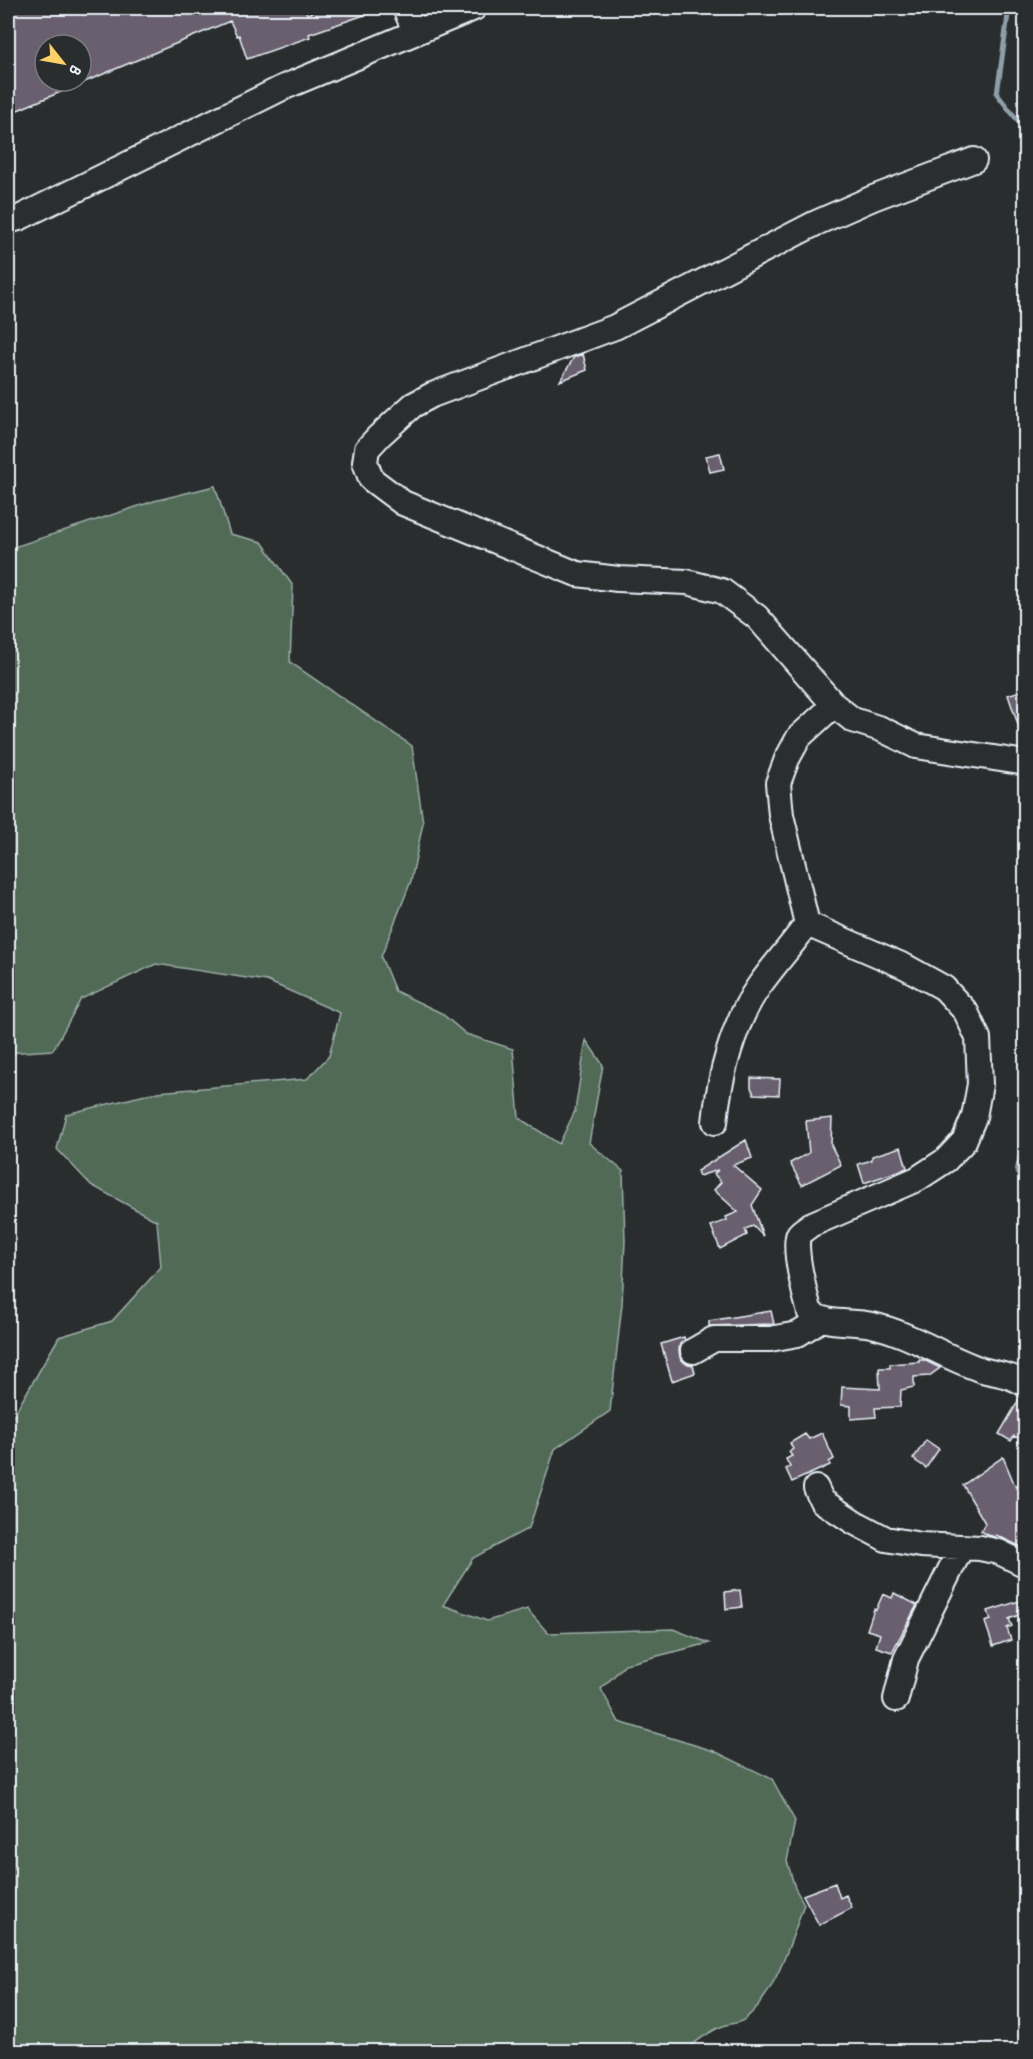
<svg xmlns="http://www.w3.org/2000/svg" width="1033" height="2059" font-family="'Patrick Hand',sans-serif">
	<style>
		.green { fill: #516a57; stroke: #9caea8; stroke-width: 1.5 }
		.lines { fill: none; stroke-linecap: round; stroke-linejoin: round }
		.stream { stroke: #8da0a9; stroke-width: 5 }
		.building { fill: #6b5f6e; stroke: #e8f1f8; stroke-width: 1.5; fill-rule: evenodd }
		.minor-casing { stroke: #e8f1f8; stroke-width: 28 }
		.minor { stroke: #2a2d2e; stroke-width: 24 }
	</style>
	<rect width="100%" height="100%" fill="#2a2d2e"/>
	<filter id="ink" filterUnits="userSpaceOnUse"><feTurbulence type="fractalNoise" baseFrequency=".0167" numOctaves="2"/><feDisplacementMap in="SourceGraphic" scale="12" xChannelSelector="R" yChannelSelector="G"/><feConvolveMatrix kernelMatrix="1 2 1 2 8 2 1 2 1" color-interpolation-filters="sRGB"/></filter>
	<g filter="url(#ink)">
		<path class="green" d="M215,486L230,534L262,542L293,586L290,662L412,746L423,823L411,881L381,957L395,991L441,1013L466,1034L513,1049L519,1118L559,1144L575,1111L586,1040L603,1065L589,1143L623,1171L625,1241L622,1304L610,1411L555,1449L529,1528L473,1558L443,1605L487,1621L527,1609L548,1633L673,1629L709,1643L626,1664L601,1689L619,1722L714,1751L772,1779L795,1821L787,1861L795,1888L804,1904C791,1941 776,1994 745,2019C739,2024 730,2023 723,2026C712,2030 701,2038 692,2045L691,2051H8V1425L59,1337L112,1321L161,1267L157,1221L91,1185L57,1149L66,1114L158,1092L307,1079L329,1056L340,1013L267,981L156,964L81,999L53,1050L8,1053V549L154,501Z"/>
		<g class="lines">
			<path class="stream" d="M1011,8L1008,15L997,94L1026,131
				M1026,1127L1017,1172L1026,1187"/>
		</g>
		<path class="building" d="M8,8H305L307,14L325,8H378L379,10L309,34L310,37L247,59L239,35L237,36L230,21L8,114ZM45,45H81V81H45Z
			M583,354L587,370L560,381L574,357Z
			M720,453L724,469L710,472L706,456Z
			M1026,689V738L1023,739L1008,695Z
			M751,1078L780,1079L779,1095L754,1094L751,1087Z
			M832,1118L831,1145L841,1165L802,1185L790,1163L809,1153L806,1121Z
			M746,1140L752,1158L733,1165L762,1190L752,1205L763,1236L753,1226L745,1229L747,1235L720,1249L711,1226L727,1220L726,1217L738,1212L714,1190L721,1182L714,1174L718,1170L699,1176L697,1171Z
			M901,1147L907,1168L864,1183L858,1164L872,1160V1156Z
			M771,1311L774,1324L709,1326V1321Z
			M684,1337L685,1340L680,1344L679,1350L680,1358L685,1363L693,1365L695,1373L672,1381L661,1344Z
			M919,1360H924L940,1368L929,1376L914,1377V1387L901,1390L900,1407L875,1408L876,1417L851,1419V1406L841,1405L842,1387L880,1389L879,1368H890V1364L919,1362Z
			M1020,1398L1026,1399V1442L1014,1436L1011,1441L999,1434Z
			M822,1433L834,1459L829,1462L830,1465L792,1482L786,1469L790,1467L786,1459L792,1456L789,1452L793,1449L790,1443L805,1434L809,1439Z
			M926,1440L939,1449L926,1468L913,1459Z
			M1003,1457L1016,1488L1026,1474V1549L996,1535L995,1537L988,1535L981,1531L985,1523L963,1485Z
			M740,1590L742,1607L726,1609L725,1592Z
			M894,1593L917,1605L892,1652L876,1647L880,1634L867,1630L874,1609L876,1610L883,1594L892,1598Z
			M1026,1599V1612L1009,1619L1012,1626L1007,1628L1011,1640L993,1646L985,1622L991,1620L988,1611Z
			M835,1883L840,1898L846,1895L852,1908L819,1925L803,1895Z"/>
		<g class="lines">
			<defs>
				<path id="minor" d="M405,8L415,31
					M974,160L873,198L816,223L615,327L432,395L413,405L379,436L367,449L365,462L371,479L403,503L577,574L618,579L687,582L722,591L757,617L834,705L853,720L881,729L916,746L1026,763
					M8,221L19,218L282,88L474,8
					M807,924L906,967L944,988L966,1012L978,1038L980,1084L974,1117L964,1141L946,1160L917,1179L810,1225C807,1228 801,1231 799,1234C792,1246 806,1299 810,1313C829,1326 850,1320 872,1325C909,1333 946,1358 982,1370C997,1374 1013,1375 1026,1385
					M715,1122C719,1078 733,1023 759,986C774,965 792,945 807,924L781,815L778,783L787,759L799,737L834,705
					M693,1351L714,1339H770L798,1334L820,1320
					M816,1488L822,1501L854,1522L886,1539L921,1545L980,1548L999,1552L1026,1565
					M896,1699L906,1659L961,1548"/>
			</defs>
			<use href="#minor" class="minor-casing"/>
			<use href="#minor" class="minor"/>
		</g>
	</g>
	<rect width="1033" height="2059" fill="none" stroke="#2a2d2e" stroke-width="30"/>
	<rect x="15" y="15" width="1003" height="2029" fill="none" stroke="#e8f1f8" stroke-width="2" filter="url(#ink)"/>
	<g transform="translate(63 63) rotate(121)"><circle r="28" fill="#2a2d2e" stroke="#767b7f" stroke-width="1.5"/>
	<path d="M0-4.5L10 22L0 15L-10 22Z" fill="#ffd166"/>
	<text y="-9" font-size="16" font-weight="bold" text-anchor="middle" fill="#e8f1f8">B</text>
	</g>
</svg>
